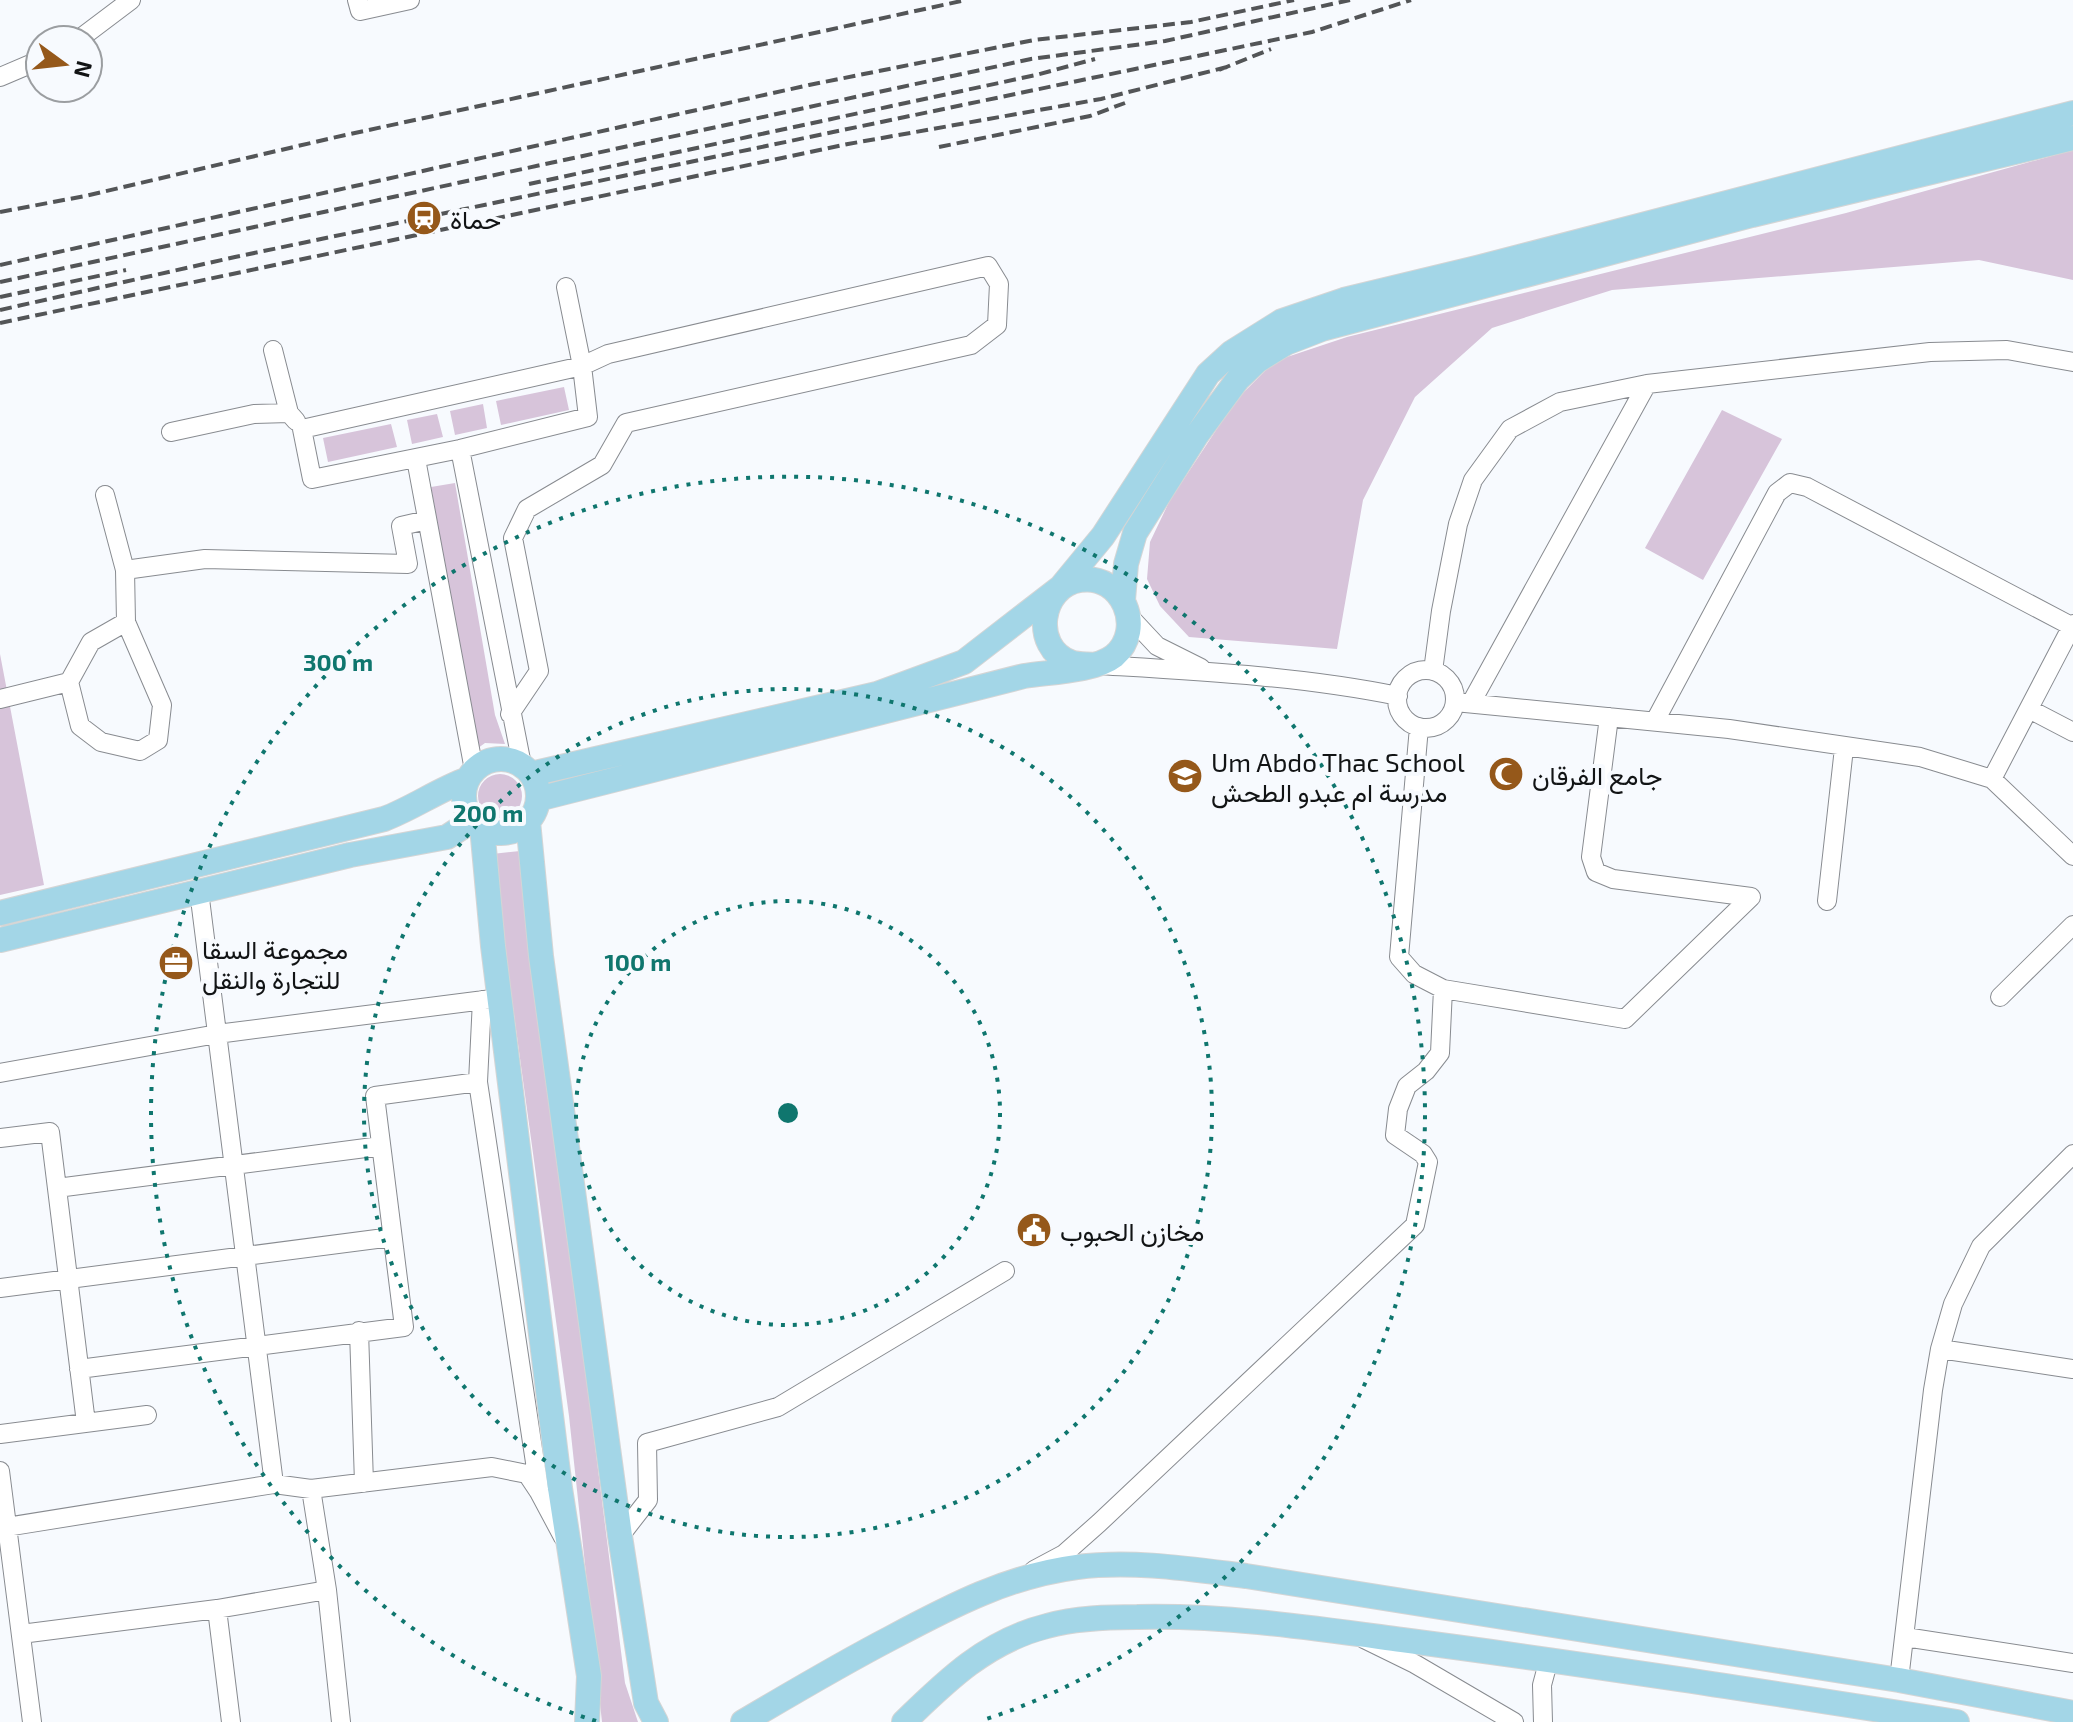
<svg xmlns="http://www.w3.org/2000/svg" width="2073" height="1722" font-family="'Exo 2',Vazirmatn,sans-serif">
	<style>
		.green { fill: #d7c4da }
		.lines { fill: none; stroke-linecap: round; stroke-linejoin: round }
		.minor-casing { stroke: #888b90; stroke-width: 20 }
		.major-casing { stroke: #d4d5d5; stroke-width: 26 }
		.minor { stroke: #fff; stroke-width: 18 }
		.major { stroke: #a3d6e7; stroke-width: 24 }
		.rail { stroke: #535557; stroke-width: 4; stroke-dasharray: 12 6; stroke-linecap: butt }
		.ring { fill: none; stroke: #0f766e; stroke-width: 4; stroke-dasharray: 4 8 }
		.labels { text-anchor: middle; dominant-baseline: central; stroke-width: 8; stroke-linejoin: round; paint-order: stroke }
		.poi-label { font-size: 26px; fill: #121415; stroke: #f7fafe; text-anchor: start }
		.centre { fill: #0f766e; stroke: #f7fafe; stroke-width: 4 }
		.ring-label { font-size: 24px; text-anchor: middle; font-weight: bold; fill: #0f766e; stroke: #f7fafe; stroke-width: 8; stroke-linejoin: round; paint-order: stroke }
	</style>
	<rect width="100%" height="100%" fill="#f7fafe"/>
	<path class="green" d="M2073,150V280L1979,260L1612,290L1492,328L1415,397L1363,500L1337,649L1189,637L1160,606L1147,579L1150,542L1170,500L1236,400L1275,361L1347,337L1846,213Z
		M564,387L569,410L501,425L496,401Z
		M483,404L487,428L455,435L450,411Z
		M1722,410L1782,439L1703,580L1645,548Z
		M437,414L443,437L412,444L407,420Z
		M391,424L397,447L328,462L323,438Z
		M455,483L495,715L505,744L485,743L474,751L473,720L431,487Z
		M0,654L44,885L0,895Z
		M478 796a22 22 0 1 1 44 0a22 22 0 1 1-44 0Z
		M520,851L625,1683L638,1722H602L569,1416L492,854Z"/>
	<g class="lines">
		<defs>
			<path id="minor" d="M357,0L360,11L410,0
				M78,40L131,0
				M0,77L40,60
				M273,350L289,413L296,421
				M582,366L588,417L460,449L312,479L302,429Z
				M171,432L254,414L289,413
				M460,449L522,765
				M416,459L474,770
				M125,570L205,559L408,564L401,526L427,520
				M1129,616L1157,646L1201,668
				M1098,665C1197,671 1300,676 1398,696
				M1397 699a29 29 0 1 1 58 0a29 29 0 1 1-58 0Z
				M1433,671L1441,611L1458,524L1473,480L1510,429L1560,402L1647,384L1930,352L2007,350L2073,362
				M69,682L91,642L126,622
				M0,699L69,682L80,726L101,742L140,751L158,740L162,705L126,622L125,570L105,495
				M1455,702L1729,729L1920,757L1992,779L2073,856
				M1471,703L1647,384
				M2029,709L2073,732
				M510,714L539,671L513,538L527,509L602,465L626,423L971,345L997,325L999,284L988,266L608,354L582,366L566,287
				M1609,717L1591,857L1596,872L1613,879L1751,897
				M1655,721L1777,493L1790,483L1807,487L2073,627
				M1419,727L1399,957L1414,974L1443,989L1625,1019L1751,897
				M1992,779L2073,624
				M199,891L274,1484
				M1827,901L1844,748
				M2000,997L2073,925
				M482,1000L478,1082L539,1489
				M0,1073L217,1034L500,998
				M0,1138L50,1132L86,1423
				M57,1188L381,1146
				M0,1288L392,1237
				M359,1331L364,1483
				M1940,1349L2073,1369
				M79,1369L404,1327L375,1096L478,1082
				M0,1434L147,1415
				M0,1471L32,1722
				M311,1489L327,1590L341,1722
				M0,1528L274,1484L311,1489L492,1467L527,1474L539,1492L563,1537
				M620,1536L648,1500L647,1443L778,1407L1005,1271
				M1034,1570L1064,1554L1099,1523L1415,1225L1428,1162L1423,1154L1395,1135L1398,1109L1407,1086L1426,1071L1440,1053L1443,989
				M217,1609L231,1722
				M21,1634L217,1609L327,1590
				M1905,1637L2073,1663
				M1364,1639L1415,1664L1514,1722
				M1899,1680L1933,1390L1940,1349L1953,1304L1981,1246L2073,1154
				M1543,1722L1542,1685L1549,1659"/>
			<path id="major" d="M1123,600L1126,564L1135,533L1196,436L1238,379L1257,361L1286,343L1322,329L1752,215L2073,138
				M464 796a37 37 0 1 1 74 0a37 37 0 1 1-74 0Z
				M531,774L877,694L964,662L1061,587L1103,536L1208,374L1231,353L1282,321L1344,300L1477,268L2073,113
				M538,799L1024,676C1048,672 1095,671 1114,656C1146,629 1122,573 1080,580C1040,586 1031,647 1070,662C1077,665 1087,664 1095,665
				M528,821L541,956L620,1536L646,1703L656,1722
				M482,827L493,946L560,1488L589,1676L587,1722
				M0,913L384,819C413,808 438,790 468,779
				M0,940L350,855L447,837L473,820
				M743,1722C792,1693 841,1664 891,1638C951,1606 1008,1576 1077,1567C1133,1560 1190,1569 1246,1576L1899,1680L2073,1713
				M904,1722C947,1680 987,1641 1047,1626C1076,1618 1107,1617 1137,1617C1227,1615 1313,1628 1402,1640C1587,1664 1772,1693 1957,1722"/>
		</defs>
		<use href="#minor" class="minor-casing"/>
		<use href="#major" class="major-casing"/>
		<use href="#minor" class="minor"/>
		<use href="#major" class="major"/>
		<path class="rail" d="M1219,70L1271,49
			M939,147L1090,116L1125,103
			M529,184L1036,75L1095,59
			M0,212L85,196L332,138L966,0
			M0,265L809,85L1034,40L1191,22L1294,0
			M0,282L1031,59L1165,41L1350,0
			M0,297L126,270
			M0,310L235,257L1312,32L1411,0
			M0,323L848,144L1101,99L1227,67"/>
	</g>
	<g class="ring">
		<circle cx="788" cy="1113" r="212"/>
		<circle cx="788" cy="1113" r="424"/>
		<path d="M596 1721A637 637 0 1 1 980 1721"/>
	</g>
	<defs>
		<symbol id="station-disc" viewBox="-11 -11 22 22"><circle r="9.5" fill="#95581a" stroke="#f7fafe"/><path d="M-3-6H3Q5-6 5-4V2Q5 4 3 4L4.5 6H3L1.5 4h-3L-3 6H-4.5L-3 4Q-5 4-5 2V-4Q-5-6-3-6ZM-3.5-4v3h7v-3ZM-3.5 1v1.5H-2V1ZM2 1v1.5H3.5V1Z" fill="#fff"/></symbol>
		<symbol id="mosque-disc" viewBox="-11 -11 22 22"><circle r="9.5" fill="#95581a" stroke="#f7fafe"/><path d="M3.5-4.9A6 6 0 1 0 3.5 4.9A5 5 0 1 1 3.5-4.9Z" fill="#fff"/></symbol>
		<symbol id="school-disc" viewBox="-11 -11 22 22"><circle r="9.5" fill="#95581a" stroke="#f7fafe"/><path d="M0-5L7-2L0 1L-7-2ZM-4 1L0 2.5L4 1V4Q0 6-4 4Z" fill="#fff"/></symbol>
		<symbol id="office-disc" viewBox="-11 -11 22 22"><circle r="9.5" fill="#95581a" stroke="#f7fafe"/><path d="M-6-3h4V-5.5h4V-3h4V5H-6ZM-1-4.5V-3h2v-1.5ZM-6 0V1H6V0Z" fill="#fff"/></symbol>
		<symbol id="civic-disc" viewBox="-11 -11 22 22"><circle r="9.5" fill="#95581a" stroke="#f7fafe"/><path d="M-.6-6.5H3V-4.5H.6V-3L4-1V1h2V6H-6V1h2V-1L-.6-3ZM-1.2 2.5V6h2.4V2.5Z" fill="#fff"/></symbol>
	</defs>
	<g fill-rule="evenodd">
		<use href="#station-disc" x="404" y="198" width="40" height="40"/>
		<use href="#mosque-disc" x="1486" y="754" width="40" height="40"/>
		<use href="#school-disc" x="1165" y="756" width="40" height="40"/>
		<use href="#office-disc" x="156" y="943" width="40" height="40"/>
		<use href="#civic-disc" x="1014" y="1210" width="40" height="40"/>
	</g>
	<g class="labels">
		<g class="poi-label">
			<text x="450" y="218">حماة</text>
			<text x="1211" y="761">Um Abdo Thac School<tspan x="1211" dy="30">مدرسة ام عبدو الطحش</tspan></text>
			<text x="1532" y="774">جامع الفرقان</text>
			<text x="202" y="948">مجموعة السقا<tspan x="202" dy="30">للتجارة والنقل</tspan></text>
			<text x="1060" y="1230">مخازن الحبوب</text>
		</g>
	</g>
	<circle cx="788" cy="1113" r="12" class="centre"/>
	<g class="ring-label">
		<text x="338" y="671">300 m</text>
		<text x="488" y="822">200 m</text>
		<text x="638" y="971">100 m</text>
	</g>
	<g transform="translate(64 64) rotate(105)"><circle r="38" fill="#f7fafe" stroke="#9b9ea1" stroke-width="2"/>
	<path d="M0-6L14 30L0 20L-14 30Z" fill="#95581a"/>
	<text y="-12" font-size="22" font-weight="bold" text-anchor="middle" fill="#121415">N</text>
	</g>
</svg>
